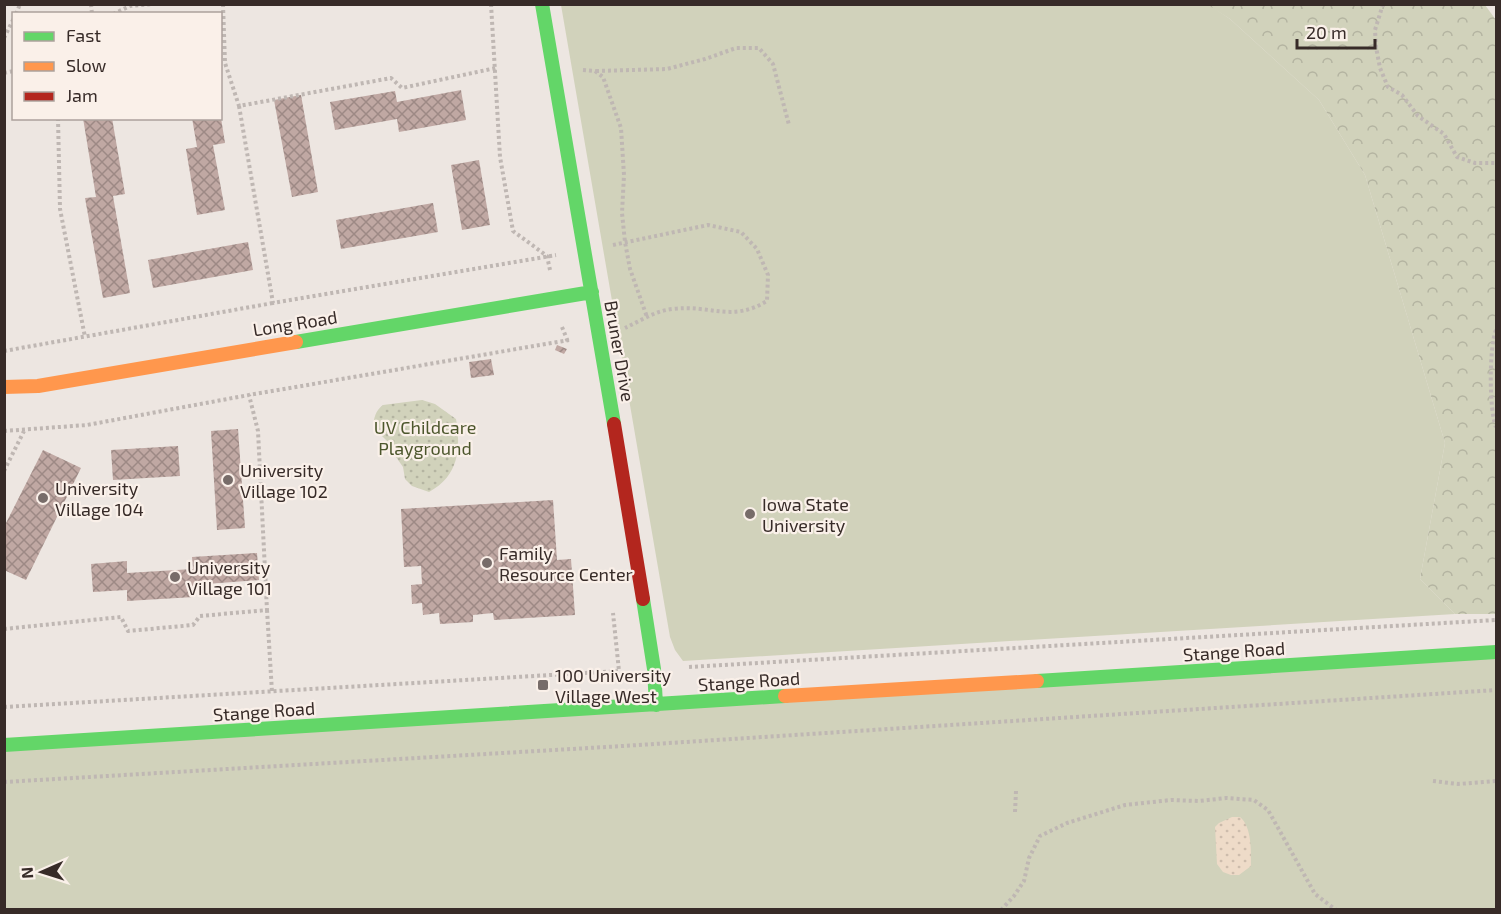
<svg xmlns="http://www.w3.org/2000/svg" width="1501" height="914" font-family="'Exo 2',sans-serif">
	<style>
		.grass { fill: #d1d2bb }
		.forest { fill: url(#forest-crowns) }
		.sand { fill: url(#sand-dots) }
		.park { fill: url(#park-dots) }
		.building { fill: url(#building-cross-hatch) }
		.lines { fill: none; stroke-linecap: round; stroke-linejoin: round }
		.path { stroke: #bfb7b3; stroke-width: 4; stroke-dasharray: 3 3; stroke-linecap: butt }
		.fast { stroke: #63d668; stroke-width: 14 }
		.slow { stroke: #ff974d; stroke-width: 14 }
		.jam { stroke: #b3261e; stroke-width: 14 }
		.poi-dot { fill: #776c69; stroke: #faf0e9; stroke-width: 2 }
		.labels { text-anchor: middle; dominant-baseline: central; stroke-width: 4.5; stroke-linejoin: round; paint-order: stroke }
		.street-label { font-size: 18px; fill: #372b28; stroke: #faf0e9 }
		.park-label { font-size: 18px; fill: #4c562c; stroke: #faf0e9 }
		.poi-label { font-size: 18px; fill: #372b28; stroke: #faf0e9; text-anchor: start }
	</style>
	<defs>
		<pattern id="forest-crowns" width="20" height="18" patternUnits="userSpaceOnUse" patternTransform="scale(1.5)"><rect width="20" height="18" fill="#d1d2bb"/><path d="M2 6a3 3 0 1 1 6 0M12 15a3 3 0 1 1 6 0" fill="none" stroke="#b4b4a1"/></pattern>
		<pattern id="sand-dots" width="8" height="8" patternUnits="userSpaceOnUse" patternTransform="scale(1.5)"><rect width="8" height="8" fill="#eedbc8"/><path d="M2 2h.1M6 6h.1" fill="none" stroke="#cdbcac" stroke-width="1.8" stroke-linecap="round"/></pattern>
		<pattern id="park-dots" width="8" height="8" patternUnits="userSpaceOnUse" patternTransform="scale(1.5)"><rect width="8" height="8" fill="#d1d2bb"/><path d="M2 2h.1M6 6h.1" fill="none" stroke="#b4b4a1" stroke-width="1.8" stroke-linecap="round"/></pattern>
		<pattern id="building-cross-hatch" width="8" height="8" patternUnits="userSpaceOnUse" patternTransform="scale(1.5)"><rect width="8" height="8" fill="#c0a8a3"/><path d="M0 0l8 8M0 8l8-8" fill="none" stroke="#9d8985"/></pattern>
	</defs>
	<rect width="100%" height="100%" fill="#ede6e1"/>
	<path class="grass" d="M1208,4L1230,19L1319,100L1365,175L1445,443L1420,579L1455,614L683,661L675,650L670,637L561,5Z
		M1496,652V909L5,910V745Z"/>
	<path class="forest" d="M1208,5H1485L1496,20V614H1455L1420,579L1445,443L1365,175L1319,100L1230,19Z"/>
	<path class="sand" d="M1232,817H1240C1252,827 1251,851 1251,866L1239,875H1231L1223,872L1217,864L1215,827L1219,823Z"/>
	<path class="park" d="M422,400L435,404L456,419C461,448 459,476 429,492L412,486L405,479L403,467L396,457L390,444L373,427C374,418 375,411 383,405Z"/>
	<path class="building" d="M461,90L466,120L399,132L397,119L335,130L330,102L395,91L397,102Z
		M301,95L318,192L292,197L274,100Z
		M83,118H112L125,194L113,196L130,293L103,298L85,198L96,197Z
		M192,118H221L225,143L213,145L225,210L197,215L186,149L197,147Z
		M479,160L490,225L462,230L451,165Z
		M433,203L438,232L341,249L336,220Z
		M248,242L253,270L153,288L148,260Z
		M557,345L567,349L564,354L555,350Z
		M491,359L494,375L471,378L469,362Z
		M238,429L245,528L217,530L211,431Z
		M178,446L180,476L113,480L111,450Z
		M43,450L81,468L26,580L4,570V527Z
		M553,500L557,560L571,559L575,615L494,620L493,613L473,615V622L440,624L439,613L423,615L422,603L412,604L411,585L422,584L421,566L404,567L401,509Z
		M257,553L259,580L193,585L194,597L127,601V590L93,592L91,564L127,561V573L193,569L192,557Z"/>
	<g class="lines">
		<path class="path" d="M91,4L92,14
			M223,4L225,63L239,106L391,78L402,88L496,68
			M491,4L500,157L513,231L547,256L550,270
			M1383,4L1375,30L1376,47L1380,68L1388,87L1402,95L1418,116L1444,134L1457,157L1475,163H1496
			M16,14L20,4
			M113,14L130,6L152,4
			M4,38L14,18
			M583,70L595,71L603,77L621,128L624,175L622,213L625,242L630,269L647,317
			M596,71L667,69L705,59L736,48H759L773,64L789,125
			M4,73L14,71
			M239,106L273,303L556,255
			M58,118L60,209L85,337
			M613,245L708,225L741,232L757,249L768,275L767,301C731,323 710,304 672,309C655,311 640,321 625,328
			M562,327L568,342
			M1496,330C1489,347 1489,410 1496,427
			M4,351L273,303
			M4,431L87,425L249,395L569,340
			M4,471L24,431
			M267,610L272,692
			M4,629L121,617L128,631L193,625L200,616L267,610L258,431L249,395
			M689,667L1496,620
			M4,707L619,671L613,613
			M1433,781L1458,784L1496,781
			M4,782L623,746L1496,690
			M1015,812L1016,791
			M1001,910L1014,896L1024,881L1029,858L1040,836L1067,823L1125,805L1171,800L1199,801L1226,798L1254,800L1268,810L1315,894L1336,910"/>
		<path class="fast" d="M542,4L614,424
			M296,342L592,292
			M643,599L654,669L656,705
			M1037,681L1496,652
			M4,745L785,696"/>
		<path class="slow" d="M4,387L38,386L296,342
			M785,696L1037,681"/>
		<path class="jam" d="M614,424L643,599"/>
	</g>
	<g class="poi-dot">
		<circle cx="228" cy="480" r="6"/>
		<circle cx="43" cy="498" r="6"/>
		<circle cx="750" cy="514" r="6"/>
		<circle cx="487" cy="563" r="6"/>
		<circle cx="175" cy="577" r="6"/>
		<rect x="537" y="679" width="12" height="12" rx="3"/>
	</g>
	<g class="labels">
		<g class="street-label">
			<text transform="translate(295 323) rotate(-9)">Long Road</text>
			<text transform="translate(620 351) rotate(80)">Bruner Drive</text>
			<text transform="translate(1234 651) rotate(-4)">Stange Road</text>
			<text transform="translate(749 681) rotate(-4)">Stange Road</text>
			<text transform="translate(264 711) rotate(-4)">Stange Road</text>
		</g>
		<g class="park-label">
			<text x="425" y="427">UV Childcare<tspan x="425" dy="21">Playground</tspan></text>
		</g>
		<g class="poi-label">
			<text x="240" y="470">University<tspan x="240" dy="21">Village 102</tspan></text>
			<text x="55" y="488">University<tspan x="55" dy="21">Village 104</tspan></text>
			<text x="762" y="504">Iowa State<tspan x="762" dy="21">University</tspan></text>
			<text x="499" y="553">Family<tspan x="499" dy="21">Resource Center</tspan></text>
			<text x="187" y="567">University<tspan x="187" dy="21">Village 101</tspan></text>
			<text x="555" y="675">100 University<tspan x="555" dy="21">Village West</tspan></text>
		</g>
	</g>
	<rect width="1501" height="914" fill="none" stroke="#372b28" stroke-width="12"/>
	<rect x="12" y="12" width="210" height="108" fill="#faf0e9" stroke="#aca19c" stroke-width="1.5"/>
	<rect x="24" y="32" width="30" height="9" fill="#63d668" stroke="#aca19c" stroke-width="1.5"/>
	<text x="66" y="42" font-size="18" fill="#372b28">Fast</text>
	<rect x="24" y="62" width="30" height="9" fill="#ff974d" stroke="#aca19c" stroke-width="1.5"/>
	<text x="66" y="72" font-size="18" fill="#372b28">Slow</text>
	<rect x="24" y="92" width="30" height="9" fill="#b3261e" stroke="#aca19c" stroke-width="1.5"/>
	<text x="66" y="102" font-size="18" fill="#372b28">Jam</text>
	<g transform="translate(42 872) rotate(267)" stroke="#faf0e9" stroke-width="4.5" paint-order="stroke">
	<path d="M0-4.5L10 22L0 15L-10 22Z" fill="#372b28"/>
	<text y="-9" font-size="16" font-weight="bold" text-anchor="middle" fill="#372b28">N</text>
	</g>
	<path d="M1297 39v9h78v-9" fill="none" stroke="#372b28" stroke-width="3"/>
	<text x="1306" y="39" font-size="18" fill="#372b28" stroke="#faf0e9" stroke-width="4.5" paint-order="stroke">20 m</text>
</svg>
